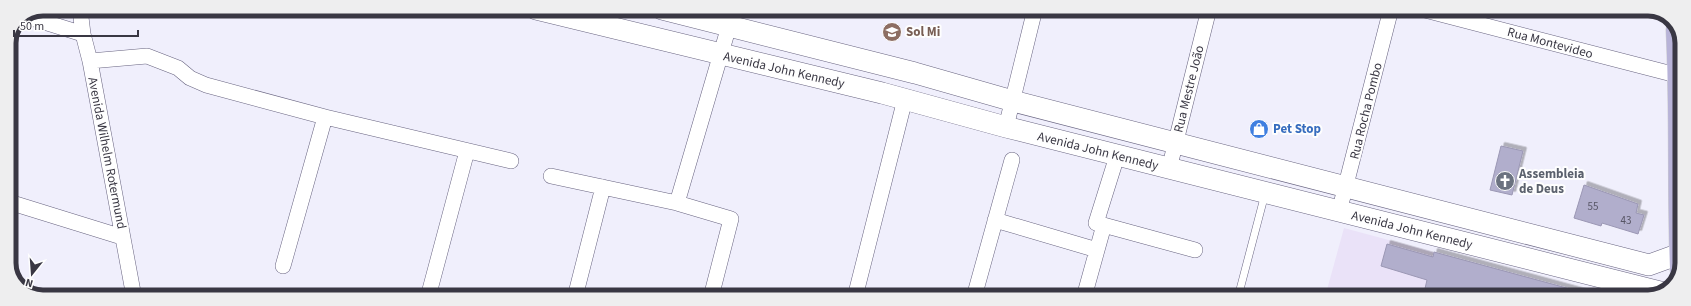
<svg xmlns="http://www.w3.org/2000/svg" width="1691" height="306" font-family="'Source Sans 3',sans-serif">
	<style>
		.industrial { fill: #eae2f8 }
		.building { fill: #b1aecc; stroke: #9b97b4; filter: url(#shadow) }
		.lines { fill: none; stroke-linecap: round; stroke-linejoin: round }
		.service-casing { stroke: #686480; stroke-width: 8 }
		.minor-casing { stroke: #686480; stroke-width: 16 }
		.secondary-casing { stroke: #686480; stroke-width: 22 }
		.primary-casing { stroke: #cfcfd2; stroke-width: 23 }
		.service { stroke: #fff; stroke-width: 7 }
		.minor { stroke: #fff; stroke-width: 15 }
		.secondary { stroke: #fff; stroke-width: 21 }
		.primary { stroke: #b8b3d8; stroke-width: 22 }
		.labels { text-anchor: middle; dominant-baseline: central; stroke-width: 4; stroke-linejoin: round; paint-order: stroke }
		.number-label { font-size: 11px; fill: #575565 }
		.education-label { font-size: 13px; font-weight: bold; fill: #785e54; stroke: #fefefe; text-anchor: start }
		.street-label { font-size: 13px; fill: #393743; stroke: #fefefe }
		.shop-label { font-size: 13px; font-weight: bold; fill: #366cbe; stroke: #fefefe; text-anchor: start }
		.worship-label { font-size: 13px; font-weight: bold; fill: #5b616d; stroke: #fefefe; text-anchor: start }
		.rim { fill: none; stroke: #393743; stroke-width: 5 }
	</style>
	<defs>
		<filter id="shadow"><feDropShadow dx="3.5" dy="-3.5" stdDeviation="0" flood-color="#0004"/></filter>
	</defs>
	<rect width="100%" height="100%" fill="#f0effc"/>
	<path class="industrial" d="M1344,228L1601,297H1325Z"/>
	<path class="building" d="M1501,146L1523,151L1512,195L1490,190Z
		M1584,185L1638,204L1636,213L1644,215L1638,234L1602,223L1601,226L1574,218Z
		M1387,244L1433,257L1434,252L1585,293L1584,297H1423L1427,280L1381,266Z"/>
	<g class="lines">
		<defs>
			<path id="service" d="M1238,297L1265,194"/>
			<path id="minor" d="M80,9L83,34L90,61L134,297
				M1421,9L1680,76
				M25,16L83,34
				M90,61L147,56L178,68L190,78L206,85L325,117L511,161
				M1006,127L1035,9
				M1117,156L1096,223L1195,250
				M1169,169L1209,9
				M551,176L677,203L731,219L711,297
				M9,202L122,237
				M677,203L734,9
				M1339,212L1391,9
				M995,220L1097,250
				M283,266L325,117
				M428,297L467,151
				M575,297L603,187
				M855,297L905,99
				M974,297L1012,160
				M1084,297L1104,225"/>
			<path id="secondary" d="M536,9L882,93L1006,127L1660,292
				M662,9L915,73L1013,101L1649,265L1682,253"/>
			<path id="primary" d="M1677,30C1681,110 1678,190 1681,269"/>
		</defs>
		<use href="#service" class="service-casing"/>
		<use href="#minor" class="minor-casing"/>
		<use href="#secondary" class="secondary-casing"/>
		<use href="#primary" class="primary-casing"/>
		<use href="#service" class="service"/>
		<use href="#minor" class="minor"/>
		<use href="#secondary" class="secondary"/>
		<use href="#primary" class="primary"/>
	</g>
	<defs>
		<symbol id="school-disc" viewBox="-11 -11 22 22"><circle r="9.5" fill="#8d6e63" stroke="#fefefe"/><path d="M0-5L7-2L0 1L-7-2ZM-4 1L0 2.5L4 1V4Q0 6-4 4Z" fill="#fff"/></symbol>
		<symbol id="shop-disc" viewBox="-11 -11 22 22"><circle r="9.5" fill="#3f7fe0" stroke="#fefefe"/><path d="M-5-2.5h2.3a2.7 3.5 0 0 1 5.4 0H5L5.5 6h-11ZM-1.5-2.5h3a1.5 2.3 0 0 0-3 0Z" fill="#fff"/></symbol>
		<symbol id="church-disc" viewBox="-11 -11 22 22"><circle r="9.5" fill="#6b7280" stroke="#fefefe"/><path d="M-1.2-6h2.4v3.5h3.3v2.4h-3.3V6h-2.4V-.1h-3.3v-2.4h3.3Z" fill="#fff"/></symbol>
	</defs>
	<g fill-rule="evenodd">
		<use href="#school-disc" x="881" y="21" width="22" height="22"/>
		<use href="#shop-disc" x="1248" y="118" width="22" height="22"/>
		<use href="#church-disc" x="1494" y="170" width="22" height="22"/>
	</g>
	<g class="labels">
		<g class="number-label">
			<text x="1593" y="206">55</text>
			<text x="1626" y="220">43</text>
		</g>
		<g class="education-label">
			<text x="906" y="32">Sol Mi</text>
		</g>
		<g class="street-label">
			<text transform="translate(1550 43) rotate(15)">Rua Montevideo</text>
			<text transform="translate(784 70) rotate(13)">Avenida John Kennedy</text>
			<text transform="translate(1189 89) rotate(-76)">Rua Mestre João</text>
			<text transform="translate(1366 111) rotate(-76)">Rua Rocha Pombo</text>
			<text transform="translate(1098 151) rotate(14)">Avenida John Kennedy</text>
			<text transform="translate(107 153) rotate(79)">Avenida Wilhelm Rotermund</text>
			<text transform="translate(1412 230) rotate(14)">Avenida John Kennedy</text>
		</g>
		<g class="shop-label">
			<text x="1273" y="129">Pet Stop</text>
		</g>
		<g class="worship-label">
			<text x="1519" y="174">Assembleia<tspan x="1519" dy="15">de Deus</tspan></text>
		</g>
	</g>
	<path d="M0 0H1691V306H0ZM43 16H1648A27 27 0 0 1 1675 43V263A27 27 0 0 1 1648 290H43A27 27 0 0 1 16 263V43A27 27 0 0 1 43 16Z" fill="#eeeeef" fill-rule="evenodd"/>
	<path class="rim" d="M43 16H1648A27 27 0 0 1 1675 43V263A27 27 0 0 1 1648 290H43A27 27 0 0 1 16 263V43A27 27 0 0 1 43 16Z"/>
	<g transform="translate(32 274) rotate(197)" stroke="#fefefe" stroke-width="3" paint-order="stroke">
	<path d="M0-3L7 15L0 10L-7 15Z" fill="#393743"/>
	<text y="-6" font-size="11" font-weight="bold" text-anchor="middle" fill="#393743">N</text>
	</g>
	<path d="M14 30v6h124v-6" fill="none" stroke="#393743" stroke-width="2"/>
	<text x="20" y="30" font-size="12" fill="#393743" stroke="#fefefe" stroke-width="3" paint-order="stroke">50 m</text>
</svg>
